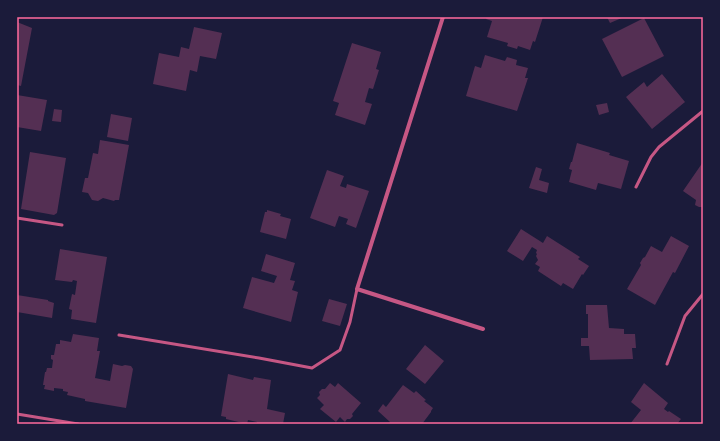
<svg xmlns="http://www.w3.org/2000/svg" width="720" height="441" font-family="Montserrat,sans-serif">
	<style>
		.building { fill: #542f53 }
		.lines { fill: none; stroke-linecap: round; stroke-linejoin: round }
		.service { stroke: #c65784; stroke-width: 3 }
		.minor { stroke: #c65784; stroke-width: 4 }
		.neatline { fill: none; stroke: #ff6b9d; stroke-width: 1.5 }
	</style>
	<rect width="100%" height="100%" fill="#1b1b3a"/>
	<path class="building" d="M487,17H543L535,42L533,41L530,50L518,46L517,49L507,46L508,43L487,37L492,21L486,19Z
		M607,17H624L610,23Z
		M644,18L664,56L622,77L602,39Z
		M17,22L32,28L21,86L17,85Z
		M194,27L222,33L216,59L200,56L197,72L190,70L186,91L153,84L159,53L179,57L181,47L189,49Z
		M352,43L381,52L376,69L379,70L373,89L369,88L365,102L372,104L365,125L335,115L339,103L333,101Z
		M485,55L505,61L507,57L517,60L516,65L528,68L525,78H528L517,111L466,96L475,66L481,68Z
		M662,74L685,102L652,129L626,97L644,82L647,87Z
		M17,95L47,100L41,131L17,127Z
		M607,103L609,112L599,115L596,105Z
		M54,109L62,110L61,122L52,121Z
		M111,114L132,118L128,141L107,137Z
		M100,140L129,145L119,200H115L114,201L103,198L98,201L92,200L88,193L82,192L85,178H88L93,153L98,154Z
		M577,143L610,153L609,155L629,161L621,189L598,183L596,190L569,182L572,170L569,169L571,162H572Z
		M30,152L66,158L57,213L54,215L21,209Z
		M703,162V207H699L695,205L696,200L683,191Z
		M536,167L542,169L539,180L549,183L547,193L529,188Z
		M327,170L344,176L340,186L346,188L347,184L369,191L356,228L346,224L348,219L339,216L335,227L310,218Z
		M267,210L281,214L280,216L291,219L286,239L260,232L265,212H267Z
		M521,229L543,243L547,236L580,257L578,259L589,266L583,275L582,274L573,289L563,283L561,286L538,271L540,267L535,264L538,260L536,256L537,254L536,253L537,250L532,247L523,261L507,251Z
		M671,236L689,246L675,273L673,272L655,305L627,289L641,265L640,263L643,258L645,257L651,246L662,252Z
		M60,249L107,257L96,323L71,319L72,310L69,309L72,294L75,295L77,281L73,280L72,282L55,280Z
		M266,254L295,263L290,280L295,281L292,290L298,292L291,322L243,308L252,277L274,283L277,276L261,271Z
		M17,295L48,300V301L54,303L52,318L17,312Z
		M329,299L347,304L340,326L322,321Z
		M586,305H607L609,328L624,329V334H635L636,348H632L633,359L590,360L589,346H581V338H588V314H586Z
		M73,334L99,338L97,351H100L95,378L110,381L113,364L122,366L125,365L131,366L133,369L126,408L85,401V399L67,395L68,392L63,391V389L54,388V391L44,389L45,385H43L45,372H46L47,368H52L53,360L51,359V355H54L56,344H60V340L71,342Z
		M425,345L444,361L425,384L406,369Z
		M228,374L253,380L254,377L271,380L267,409L285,413L283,424H257V422L248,420L247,424L226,419V417L221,416Z
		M330,383L335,387L338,383L361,403L352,414L353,416L350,419H347L345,422L340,417L336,422L320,409L324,405L317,398L320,395L319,392L322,389H325Z
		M644,383L668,403L664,409L668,412L669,411L681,419L677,424H630L641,410L631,402Z
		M403,385L414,393L416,391L426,400L424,401L433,408L431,411V412L422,424H389L390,422L378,411L383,404L386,407Z"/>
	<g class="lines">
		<path class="service" d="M636,187L651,157L659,147L703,111
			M17,218L62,225
			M119,335L259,358L312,368L340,350L350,322L357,289
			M667,364L685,316L703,294
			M17,414L78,424"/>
		<path class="minor" d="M443,17L357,289L483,329"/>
	</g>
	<rect width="720" height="441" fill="none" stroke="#1b1b3a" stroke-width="36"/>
	<rect x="18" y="18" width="684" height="405" class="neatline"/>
</svg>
